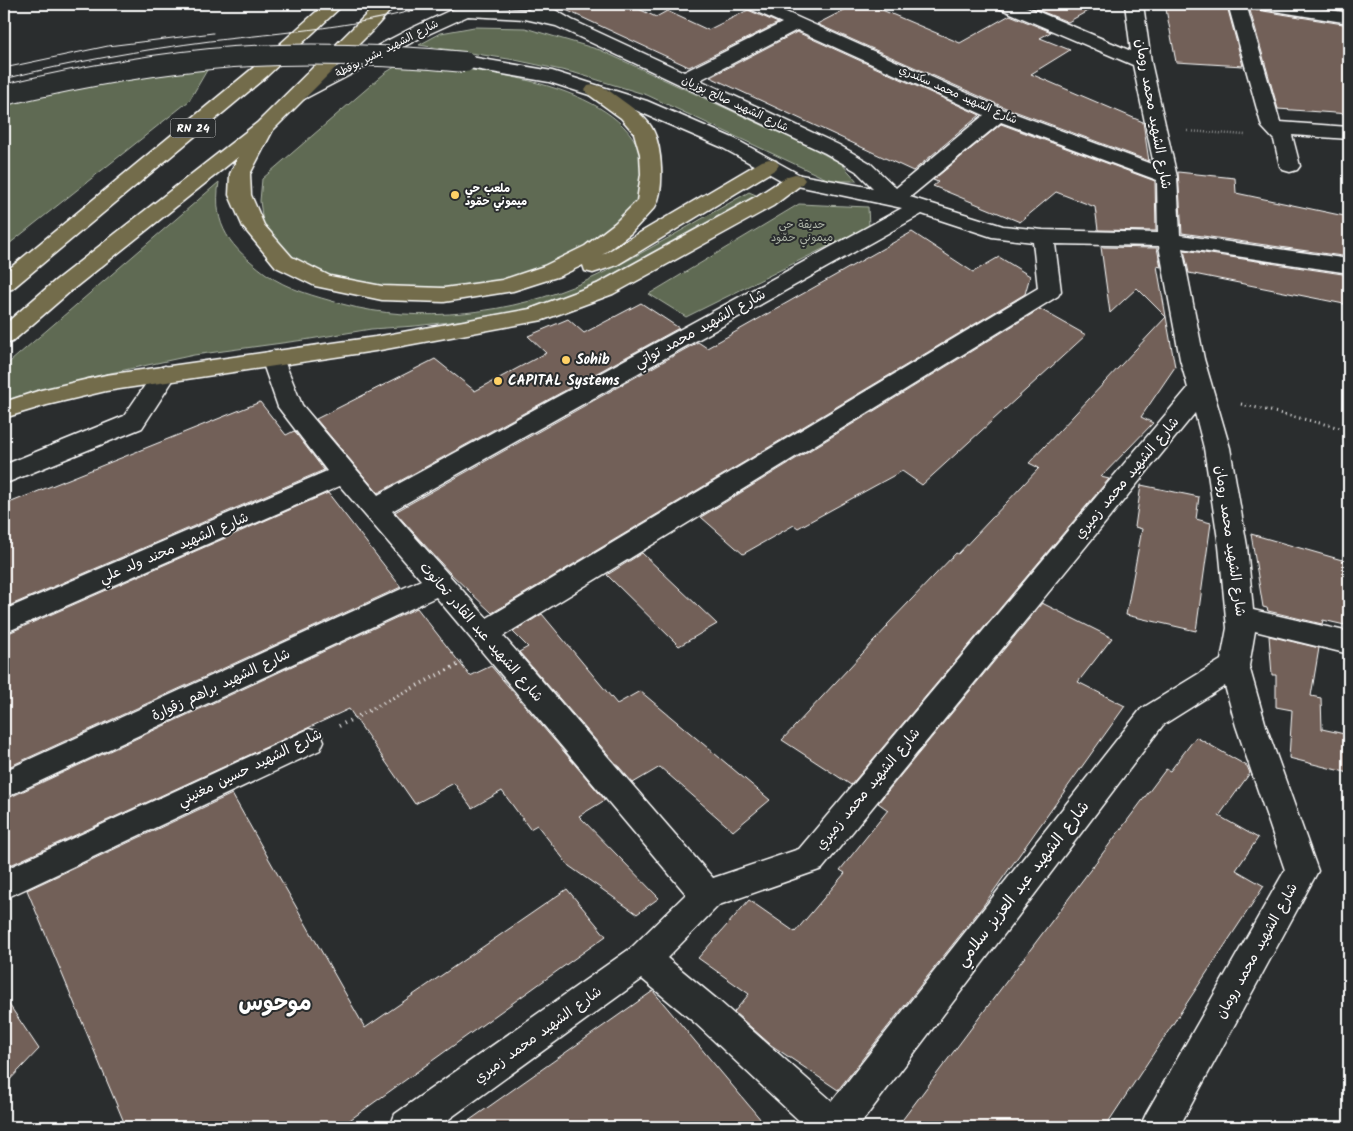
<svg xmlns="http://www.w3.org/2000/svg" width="1353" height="1131" font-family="Kalam,'Playpen Sans Arabic',sans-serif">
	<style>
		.green { fill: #5e6b52; stroke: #aeb5a8 }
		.building { fill: #726159; stroke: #fff }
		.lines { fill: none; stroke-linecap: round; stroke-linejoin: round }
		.minor-casing { stroke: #fff; stroke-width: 3 }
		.secondary-casing { stroke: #fff; stroke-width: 3 }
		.trunk-casing { stroke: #fff; stroke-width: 3 }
		.path-far2 { stroke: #fff; stroke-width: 2.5; stroke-dasharray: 0.5 2.5; stroke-linecap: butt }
		.path-far1 { stroke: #fff; stroke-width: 3; stroke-dasharray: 1 4; stroke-linecap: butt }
		.path { stroke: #fff; stroke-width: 4; stroke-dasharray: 1 4.5; stroke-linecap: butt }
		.minor { fill: #2a2d2e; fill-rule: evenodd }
		.secondary { fill: #2a2d2e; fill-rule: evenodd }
		.trunk { fill: #736c4b; fill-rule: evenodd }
		.tram { stroke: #fff; stroke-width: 1 }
		.secondary-bridge-casing { stroke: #fff; stroke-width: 22; stroke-linecap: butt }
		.secondary-bridge { stroke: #2a2d2e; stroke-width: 20 }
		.poi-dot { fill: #ffd166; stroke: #2a2d2e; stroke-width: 2 }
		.labels { text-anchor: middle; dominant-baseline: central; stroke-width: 4; stroke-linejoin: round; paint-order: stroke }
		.far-street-label { font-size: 11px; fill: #fff; stroke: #2a2d2e }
		.far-poi-label { font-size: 11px; font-weight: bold; fill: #fff; stroke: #2a2d2e; text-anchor: start }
		.far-park-label { font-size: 11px; fill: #aeb5a8; stroke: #2a2d2e }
		.shield { fill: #2a2d2e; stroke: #bfc0c0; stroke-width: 1 }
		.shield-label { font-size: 12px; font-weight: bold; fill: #fff }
		.street-label { font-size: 14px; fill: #fff; stroke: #2a2d2e }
		.poi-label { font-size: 14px; font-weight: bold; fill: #fff; stroke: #2a2d2e; text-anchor: start }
		.near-street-label { font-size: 16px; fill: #fff; stroke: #2a2d2e }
		.near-district-label { font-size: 22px; font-weight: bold; fill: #fff; stroke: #2a2d2e }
	</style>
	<rect width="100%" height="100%" fill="#2a2d2e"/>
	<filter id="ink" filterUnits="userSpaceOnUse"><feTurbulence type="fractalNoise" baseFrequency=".02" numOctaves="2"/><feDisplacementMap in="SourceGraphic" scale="10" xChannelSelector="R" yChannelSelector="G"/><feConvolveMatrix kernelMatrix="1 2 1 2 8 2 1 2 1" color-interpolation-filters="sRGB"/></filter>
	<g filter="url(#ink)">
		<path class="green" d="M474,27L525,28L600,50L814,149L842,164L857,181H831L647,95L575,73L515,60L419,45L441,33Z
			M210,65L189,101L4,248V104L28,96Z
			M398,65C463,65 610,81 639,149C647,166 641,187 638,205L582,253L507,282L414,292L323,276L298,264L280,245L263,223L260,201L262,179L385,73Z
			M219,182C212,227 231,247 265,273C288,290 315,296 342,304C418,325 514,314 586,281C642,255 695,222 749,192L756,195L589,287L544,304L500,316L415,326L371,329L304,340L194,355L92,377L4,403V367Z
			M799,204L868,207L869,226L686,317L649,294Z"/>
		<path class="building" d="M553,4H628L656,17L667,11L708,30L748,10L778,23L689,67Z
			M856,4H868L960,43L1010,15L1051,32L1040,38L1070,50L1031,74L1143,122L1149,161L1006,108L817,24Z
			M1028,4H1100L1068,22L1026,5Z
			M1165,4L1227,6L1243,66L1176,62Z
			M1249,7H1254L1257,10L1349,25V114L1278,109Z
			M797,32L980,115L913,171L710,77Z
			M1001,124L1155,181L1156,231L1098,230L1095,207L1056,192L1020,222L933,186L938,182L933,180Z
			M1178,172L1235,178L1236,193L1349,217V257L1182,233Z
			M912,232L973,272L999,257L1030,276L1025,294L492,613L449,572L395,512L698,342L707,348Z
			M1101,247L1157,248L1161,267L1157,266L1175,367L1141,417L1153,423L1101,477L1109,479L851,785L782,740L888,626L887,625L956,553L958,554L1039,468L1029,463L1166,317L1137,288L1110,313Z
			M1184,250L1349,275V305L1189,273Z
			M641,303L679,328L378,493L316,419L435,359L475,391L546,353L528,336L568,319L584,333Z
			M1040,309L1086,335L922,485L902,471L798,528L794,525L743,554L701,517Z
			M260,402L286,435L294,431L324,470L4,608V505Z
			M1141,485L1199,497L1196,519L1211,523L1196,631L1126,615L1142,529L1135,527Z
			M328,493L401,587L4,769V635Z
			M1251,534L1349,562V626L1323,620L1322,624L1268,611L1267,608L1263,607Z
			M642,553L717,624L679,646L607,575Z
			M1042,603L1112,638L1078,682L1125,706L983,906L838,1090L771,1045L734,1012L749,994L698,958L749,900L795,932L845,873L840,870L888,810L878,803Z
			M417,608L470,676L491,666L605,800L579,816L659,898L637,914L569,866L537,825L530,829L502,791L472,808L454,783L415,804L349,709L4,868V800Z
			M542,614L617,704L640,691L770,800L733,831L660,767L633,783L519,652L528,647L513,632Z
			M1269,636L1319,648L1311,696L1321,698L1322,729L1349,735V773L1289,758L1292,710L1276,707V675H1272Z
			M1196,737L1247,766L1250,773L1219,816L1258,838L1236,870L1264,886L1105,1127H897L1166,769L1170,771Z
			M232,794L365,1028L567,889L606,936L340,1127H126L27,890Z
			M653,991L767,1127H460Z
			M4,997L39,1049L4,1086Z"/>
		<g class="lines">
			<defs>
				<path id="minor" d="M464,4H487L486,6L530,10L524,4H545L572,20L684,72L782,23L748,8L745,4H768L1005,110L1154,165L1133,65L999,8L996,4H1020L1131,51L1125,4H1143L1151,62L1177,177L1180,235L1349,259V273L1182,248L1204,359L1230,448L1247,546L1253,610L1349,632V654L1255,631L1249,666L1266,726L1318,871L1179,1127H1140L1146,1114L1285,870L1236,726L1225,686L1163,725L858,1127H806L695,1023L642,979L438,1127H390L395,1114L631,948L686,894L436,597L4,798V771L421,580L340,486L4,633V610L327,471L278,407L261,358L265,353L273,351L281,353L302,405L378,495L902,208L788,184L785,180L788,176L795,174L873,188L856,171L825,153L556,26L525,19L468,16L424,36L304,99L297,101L290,99L287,95L290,91L412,28ZM797,30L984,115L896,188L870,163L839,145L700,80ZM1001,122L1157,180L1158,233L1043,230L1003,226L910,197ZM922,214L992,237L1033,242L1038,288L487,618L392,511ZM1055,244L1159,246L1180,359L1188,388L799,849L713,878L503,636L1058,296L1061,291ZM1195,413L1204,448L1219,546L1227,628L1221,660L1141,709L832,1101L719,1001L667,958L719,905L822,869Z
					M1228,4H1246L1280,122L1349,127V139L1292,135L1300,166L1297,170L1290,172L1283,170L1280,166L1274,140L1262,127Z
					M1254,4H1295L1349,13V23L1263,9L1257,8Z
					M165,366L174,369L177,374L142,428L4,484V465L124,416L156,369Z
					M309,729L320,732L324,741L320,750L4,899V870Z"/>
				<path id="secondary" d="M465,56L552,71L647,101L735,139L802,176L805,180L802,184L795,186L788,184L721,147L633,109L549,82L458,66L456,62L458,58Z"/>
				<path id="trunk" d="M325,4H344L267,76L12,289L4,291V273L253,68Z
					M377,4H396L371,32L273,130L250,174L251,195L264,225L292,257L330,276L382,286L444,288L502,280L544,266L585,246L615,223L637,201L641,174L640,154L634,133L621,118L588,94L585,90L588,86C601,83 609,91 619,98C631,107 647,117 653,130C662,147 665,191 655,207L631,233L602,255L762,161L769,159L776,161L779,165L776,169L617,265L593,273L585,271L583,265L560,276L513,291L444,302L382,300L315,286L276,267L243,227L229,195L230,174L238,157L72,290L12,342L4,344V325L56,280L257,123Z
					M795,174L802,176L805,180L802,184L773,206L613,294L543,320L375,351L106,391L47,405L4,418V402L41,390L106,375L375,337L530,309L597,284L757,196L788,176Z"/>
			</defs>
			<use href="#minor" class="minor-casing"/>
			<use href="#secondary" class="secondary-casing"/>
			<use href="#trunk" class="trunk-casing"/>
			<path class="path-far2" d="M1187,131L1246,135"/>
			<path class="path-far1" d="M1241,404L1349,430"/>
			<path class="path" d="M339,726L465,661"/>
			<use href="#minor" class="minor"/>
			<use href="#secondary" class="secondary"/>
			<use href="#trunk" class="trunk"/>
			<path class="tram" d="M4,68L108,46L213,33
				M4,79C72,62 141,50 210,41C286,32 362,27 435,4"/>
			<defs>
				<path id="secondary-bridge" d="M4,95C80,77 155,63 233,57C311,52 388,55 465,62"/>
			</defs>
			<use href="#secondary-bridge" class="secondary-bridge-casing"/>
			<use href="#secondary-bridge" class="secondary-bridge"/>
		</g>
	</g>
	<g class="poi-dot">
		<circle cx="455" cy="195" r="5"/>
		<circle cx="566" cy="360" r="5"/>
		<circle cx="498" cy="381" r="5"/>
	</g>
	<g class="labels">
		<g class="far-street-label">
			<text transform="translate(387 49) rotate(-27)">شارع الشهيد بشير بوقطة</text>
			<text transform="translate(958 95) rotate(24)">شارع الشهيد محمد سكندري</text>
			<text transform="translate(735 104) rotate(25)">شارع الشهيد صالح بوزيان</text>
		</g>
		<g class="far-poi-label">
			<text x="465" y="189">ملعب حي<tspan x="465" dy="13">ميموني حمّود</tspan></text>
		</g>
		<g class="far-park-label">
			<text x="802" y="225">حديقة حي<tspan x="802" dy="13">ميموني حمّود</tspan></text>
		</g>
		<rect class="shield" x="170.5" y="118.5" width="45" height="19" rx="4"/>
		<g class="shield-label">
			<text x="193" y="128">RN 24</text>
		</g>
		<g class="street-label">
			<text transform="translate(1153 114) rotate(80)">شارع الشهيد محمد رومان</text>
			<text transform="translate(700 329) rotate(-29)">شارع الشهيد محمد تواتي</text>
			<text transform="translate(1127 478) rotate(-50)">شارع الشهيد محمد زميري</text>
			<text transform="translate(1230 541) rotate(82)">شارع الشهيد محمد رومان</text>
			<text transform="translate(174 548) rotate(-23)">شارع الشهيد محند ولد علي</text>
			<text transform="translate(481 632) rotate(49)">شارع الشهيد عبد القادر تحانوت</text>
			<text transform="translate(221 685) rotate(-25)">شارع الشهيد براهم زقوارة</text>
			<text transform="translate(250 768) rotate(-26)">شارع الشهيد حسين مغنيني</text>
			<text transform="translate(868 789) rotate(-50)">شارع الشهيد محمد زميري</text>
			<text transform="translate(1257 951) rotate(-61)">شارع الشهيد محمد رومان</text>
			<text transform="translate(538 1035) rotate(-36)">شارع الشهيد محمد زميري</text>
		</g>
		<g class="poi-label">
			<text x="576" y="360">Sohib</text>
			<text x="508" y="381">CAPITAL Systems</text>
		</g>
		<g class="near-street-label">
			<text transform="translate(1023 884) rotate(-52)">شارع الشهيد عبد العزيز سلامي</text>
		</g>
		<g class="near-district-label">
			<text x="275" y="1004">موحوس</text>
		</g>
	</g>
	<rect width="1353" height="1131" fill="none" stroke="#2a2d2e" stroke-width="20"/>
	<rect x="10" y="10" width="1333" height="1111" fill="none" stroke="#fff" stroke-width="2" filter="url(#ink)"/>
</svg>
